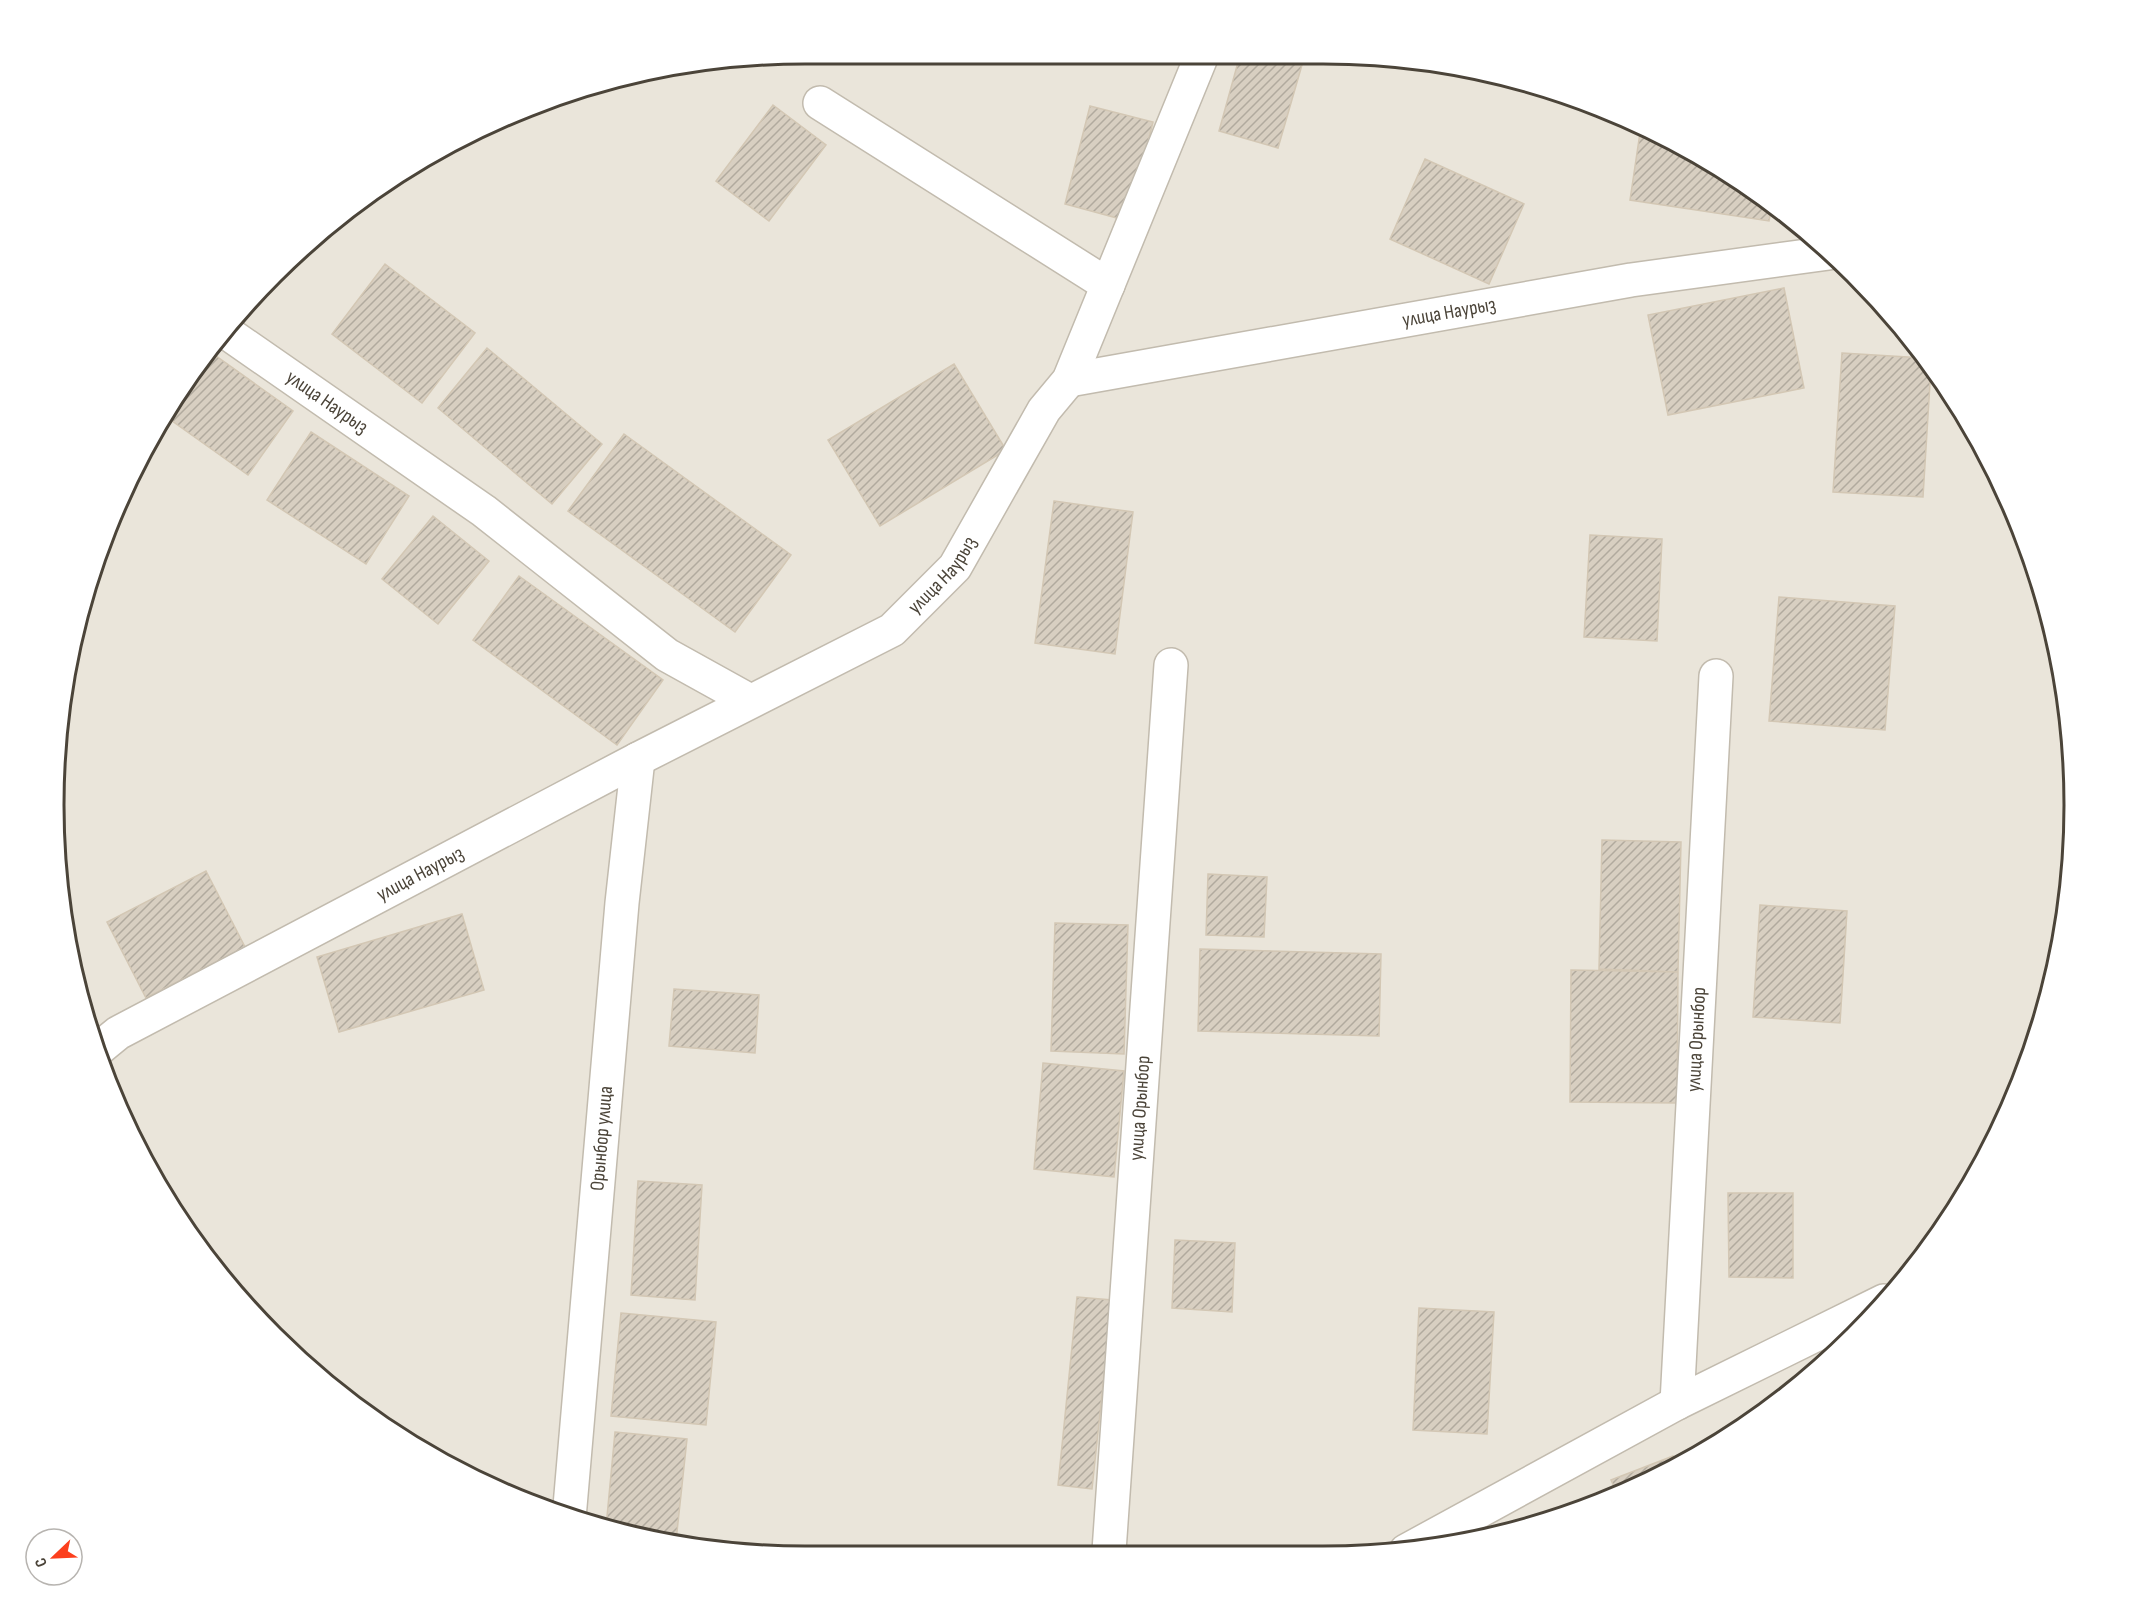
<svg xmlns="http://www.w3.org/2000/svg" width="2129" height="1611" font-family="'Sofia Sans Condensed',sans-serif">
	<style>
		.residential { fill: #eae5da }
		.building { fill: url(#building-hatch); stroke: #d3c7b4; stroke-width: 1.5 }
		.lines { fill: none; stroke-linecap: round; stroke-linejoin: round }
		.minor-casing { stroke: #c2bbae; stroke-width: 36 }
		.minor { stroke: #fff; stroke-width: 33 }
		.labels { text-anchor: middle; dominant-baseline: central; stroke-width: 6; stroke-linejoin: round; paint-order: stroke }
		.street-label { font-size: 20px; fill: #4b4439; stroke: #fff }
		.rim { fill: none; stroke: #4b4439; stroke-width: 3 }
	</style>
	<defs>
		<pattern id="building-hatch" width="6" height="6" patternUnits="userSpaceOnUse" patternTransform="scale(1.5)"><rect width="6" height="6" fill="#d8cfc1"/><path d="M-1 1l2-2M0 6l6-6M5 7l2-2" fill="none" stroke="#b1aa9e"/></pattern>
	</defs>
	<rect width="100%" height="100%" fill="#f6f3ec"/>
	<path class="residential" d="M806,54L1372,56L1518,80L1656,131L1741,181L1855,274L1948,388L2018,518L2060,659L2075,805L2061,952L2018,1093L1949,1223L1855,1337L1741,1430L1611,1500L1421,1551H707L564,1517L429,1456L274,1337L181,1223L94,1047L56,854L69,659L132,473L241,310L310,240L429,155L611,80Z"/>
	<path class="building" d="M1240,55H1294L1304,58L1278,148L1219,131Z
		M773,105L826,145L769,221L716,181Z
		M1090,106L1153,122L1128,221L1065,204Z
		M1641,126L1656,131L1741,181L1772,206L1769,221L1630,200Z
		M1425,159L1524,204L1489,284L1390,239Z
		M385,264L475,333L422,403L332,334Z
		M1784,288L1804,388L1668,415L1648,315Z
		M487,348L602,444L552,504L438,408Z
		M212,353L293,411L248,475L168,418Z
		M1842,353L1924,358L1931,367L1923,497L1833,492Z
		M954,364L1006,450L880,526L828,440Z
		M311,432L409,496L366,564L267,500Z
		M624,434L791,555L735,632L568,511Z
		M1054,501L1133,512L1115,654L1035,643Z
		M433,516L489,561L438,624L382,579Z
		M2019,523L2029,555L2021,556Z
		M1590,535L1662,539L1657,641L1584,637Z
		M519,576L663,680L617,745L473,640Z
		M1779,597L1895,606L1885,730L1769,721Z
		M1602,840L1681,842L1678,972L1599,969Z
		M206,871L245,947L146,998L107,922Z
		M1208,874L1267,877L1264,937L1206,935Z
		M1760,905L1847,911L1840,1023L1753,1017Z
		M462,914L484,990L339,1032L317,957Z
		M1055,923L1128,925L1124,1054L1051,1051Z
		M1200,949L1381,954L1379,1036L1198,1031Z
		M1571,970L1678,972L1677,1103L1570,1102Z
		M674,989L759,995L755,1053L669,1046Z
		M1043,1063L1124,1071L1114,1177L1034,1169Z
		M638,1181L702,1185L695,1300L631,1295Z
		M1728,1193H1793V1278L1729,1277Z
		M1175,1240L1235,1243L1232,1312L1172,1308Z
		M1077,1297L1112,1300L1092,1489L1058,1485Z
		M1419,1308L1494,1312L1487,1434L1413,1430Z
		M621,1313L716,1322L706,1425L611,1416Z
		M615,1432L687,1439L676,1541L661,1540L606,1527Z
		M1673,1456L1676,1465L1618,1496L1611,1480Z"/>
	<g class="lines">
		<defs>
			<g id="minor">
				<path d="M820,103L1108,285"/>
				<path id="s1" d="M226,332L484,511L667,655L750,701"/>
				<path id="s2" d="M1069,380L1631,280L1829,253"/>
				<path id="s3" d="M96,1051L118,1033L638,759L892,630L955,567L1044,410L1069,380L1202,55"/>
				<path id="s4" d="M1677,1403L1716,676"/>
				<path id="s5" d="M569,1518L622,903L638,759"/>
				<path id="s6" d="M1109,1551L1171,665"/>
				<path d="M1406,1551L1677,1403L1884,1301"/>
			</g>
		</defs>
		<use href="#minor" class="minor-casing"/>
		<use href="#minor" class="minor"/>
	</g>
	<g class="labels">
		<g class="street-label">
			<text stroke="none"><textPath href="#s2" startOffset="386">улица Наурыз</textPath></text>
			<text stroke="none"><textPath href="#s1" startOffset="123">улица Наурыз</textPath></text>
			<text stroke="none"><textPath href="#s3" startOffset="976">улица Наурыз</textPath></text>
			<text stroke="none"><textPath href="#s3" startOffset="370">улица Наурыз</textPath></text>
			<text stroke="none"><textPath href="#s4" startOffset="364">улица Орынбор</textPath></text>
			<text stroke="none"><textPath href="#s6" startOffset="444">улица Орынбор</textPath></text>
			<text stroke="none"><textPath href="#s5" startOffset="381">Орынбор улица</textPath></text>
		</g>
	</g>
	<path d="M0 0H2129V1611H0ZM805 64H1323A741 741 0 0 1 2064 805V805A741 741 0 0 1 1323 1546H805A741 741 0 0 1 64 805V805A741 741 0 0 1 805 64Z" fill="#fff" fill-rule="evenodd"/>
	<path class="rim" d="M805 64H1323A741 741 0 0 1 2064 805V805A741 741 0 0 1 1323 1546H805A741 741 0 0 1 64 805V805A741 741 0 0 1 805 64Z"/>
	<g transform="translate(54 1557) rotate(247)"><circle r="28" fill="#ffffff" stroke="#b7b4b0" stroke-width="1.5"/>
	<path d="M0-4.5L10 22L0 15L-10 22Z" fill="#fc3f1d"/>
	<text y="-9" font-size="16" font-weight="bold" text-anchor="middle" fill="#4b4439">С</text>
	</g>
</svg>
